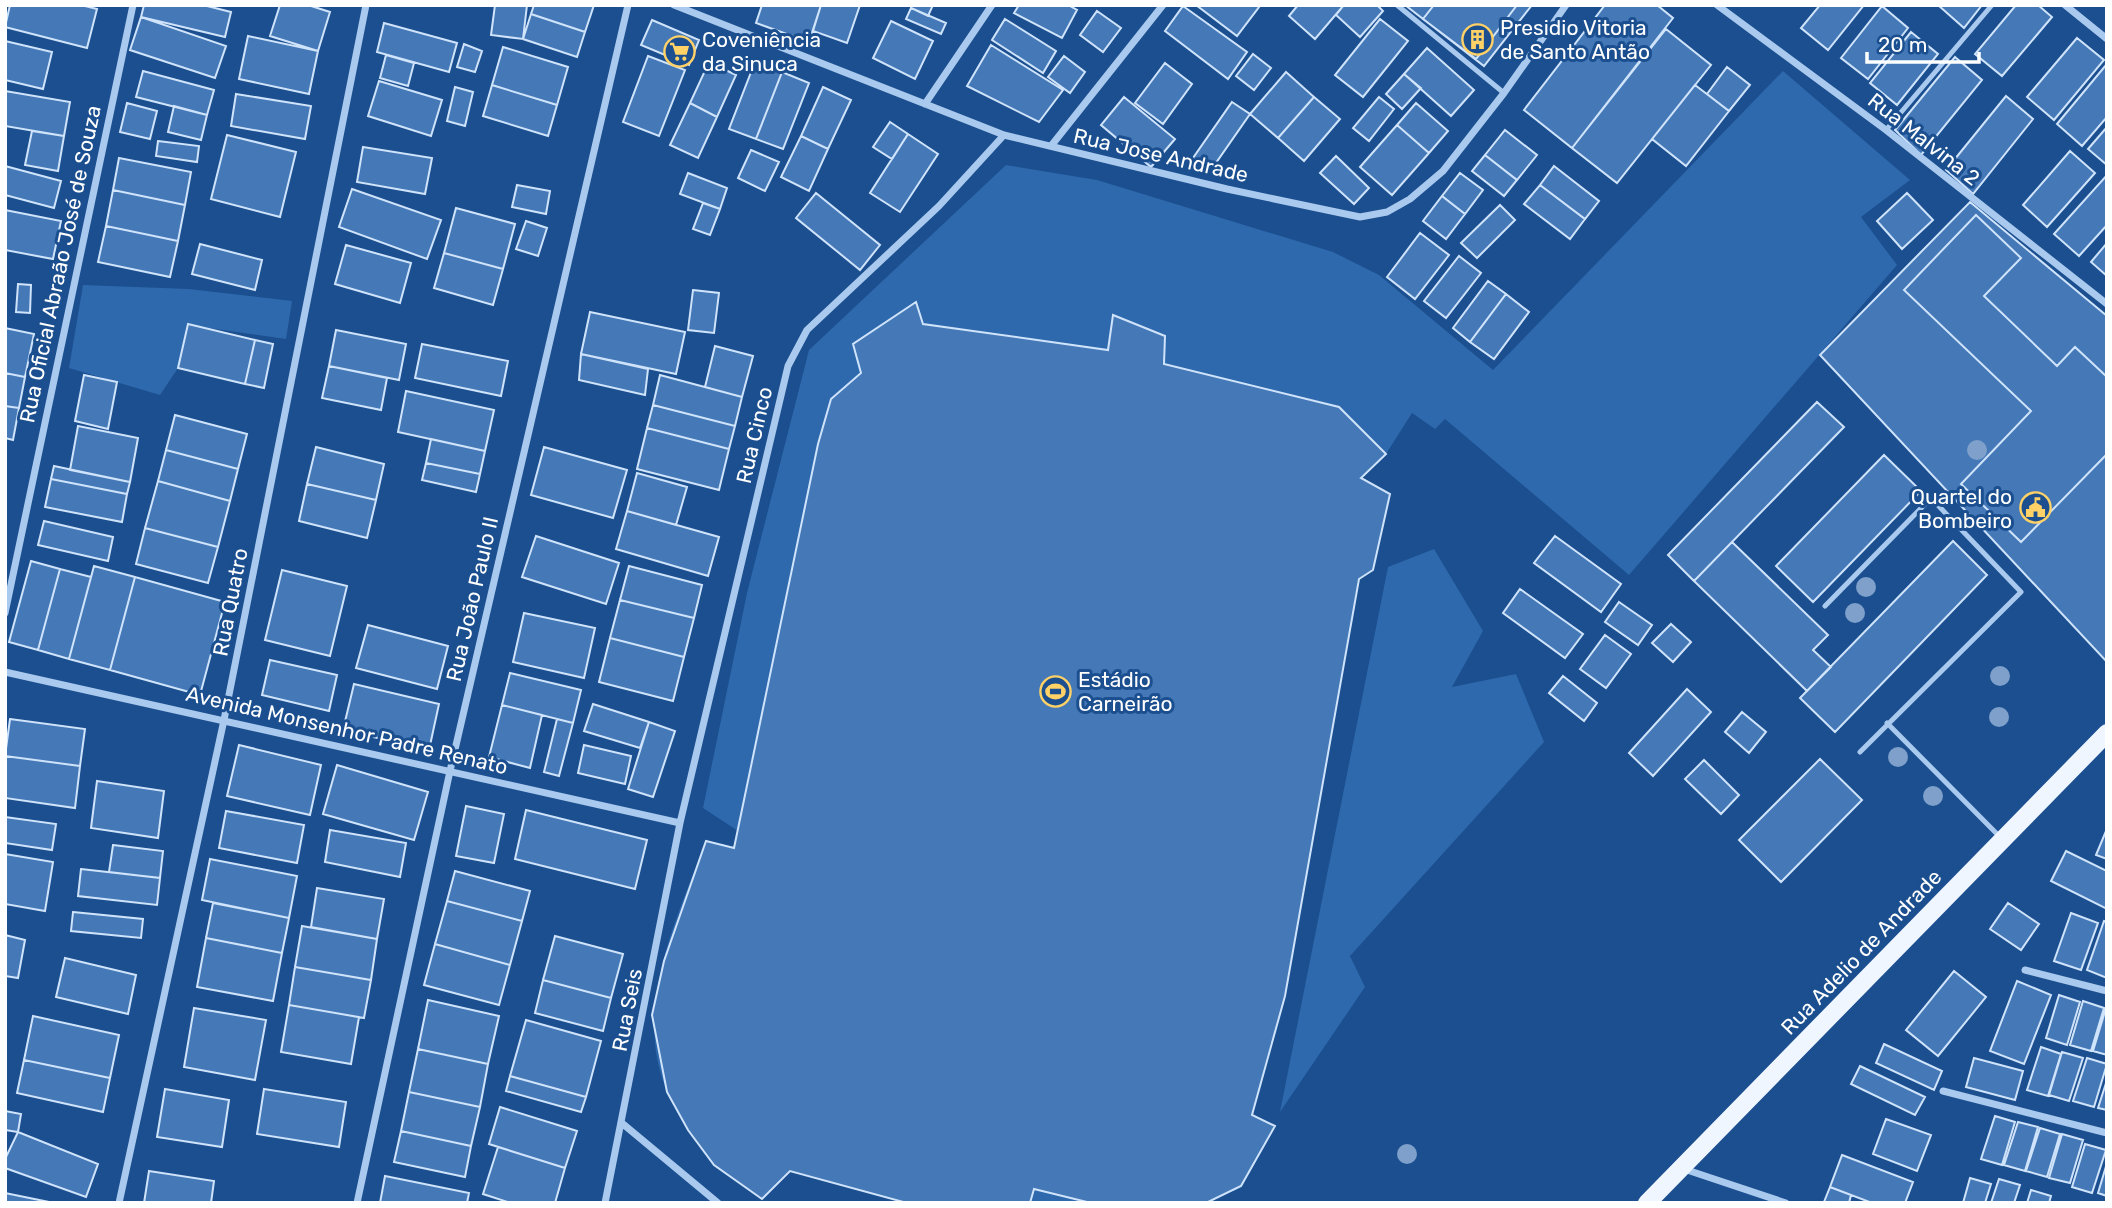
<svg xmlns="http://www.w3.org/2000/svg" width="2112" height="1208" font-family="Rubik,sans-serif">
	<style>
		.green { fill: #2e69ad }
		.building { fill: #4478b7; stroke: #cfe3fa; stroke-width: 2 }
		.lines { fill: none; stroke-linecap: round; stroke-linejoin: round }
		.service { stroke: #a9c9ee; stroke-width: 5 }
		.minor { stroke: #a9c9ee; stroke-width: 7 }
		.primary { stroke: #f0f6ff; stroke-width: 18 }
		.tree { fill: #7ea0ca }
		.labels { text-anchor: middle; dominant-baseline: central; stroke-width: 6; stroke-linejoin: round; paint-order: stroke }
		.poi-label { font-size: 21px; fill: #fff; stroke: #1b4f8f; text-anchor: start }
		.street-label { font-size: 21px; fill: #fff; stroke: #1b4f8f }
	</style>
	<rect width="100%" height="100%" fill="#1b4f8f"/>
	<path class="green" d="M1783,71L1910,180L1861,217L1897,265L1629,575L1445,419L1435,429L1412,413L1386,454L1361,477L1390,494L1373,570L1359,579L1252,1115L1275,1126L1242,1187L1207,1203H907L790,1171L714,1165C698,1143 679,1119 668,1093C631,1011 677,918 706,841L734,847L738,831L703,808L747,593L809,350L1006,165L1097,180L1333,252L1379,275L1493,370Z
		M83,285L189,289L292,301L286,339L188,325L178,368L160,395L69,368Z
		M1434,549L1483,631L1452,687L1516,674L1544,742L1350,956L1365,987L1280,1112L1388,567Z"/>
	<path class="building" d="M10,5H81L97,9L87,48L5,27Z
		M144,5H203L231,12L225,37L141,17Z
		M280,5H308L330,12L318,51L270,36Z
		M495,5H527L523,39L491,35Z
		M534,5H594L585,32L531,14Z
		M762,5H821L809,42L756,23Z
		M821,5H860L847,43L813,31Z
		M912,5H933L928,16L911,8Z
		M1019,5H1068L1077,10L1062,38L1014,13Z
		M1196,5H1257L1259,7L1237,36Z
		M1298,5H1344L1315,39L1289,16Z
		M1344,5H1377L1383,11L1360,37L1336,15Z
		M1405,5H1532L1484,66Z
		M1434,5H1517L1476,59L1423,19Z
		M1605,5H1657L1673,18L1572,148L1524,110Z
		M1820,5H1864L1828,50L1801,28Z
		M1938,5H1982L1964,28Z
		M2016,5H2038L2052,17L2002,76L1975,54Z
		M1183,6L1247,52L1228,79L1165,31Z
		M1882,6L1908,28L1868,79L1841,58Z
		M911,8L946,23L941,34L906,19Z
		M1097,11L1121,28L1103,52L1080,35Z
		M531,14L585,32L577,57L523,39Z
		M141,17L226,46L215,78L130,50Z
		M1005,19L1056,51L1043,73L992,40Z
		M1380,19L1408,41L1363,97L1335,75Z
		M652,20L699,40L689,65L641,45Z
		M891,21L933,41L915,79L873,58Z
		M384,23L457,43L449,72L377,52Z
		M1666,29L1711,65L1617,183L1572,148Z
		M1911,32L1938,54L1897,105L1870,83Z
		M248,36L318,51L309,94L239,79Z
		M2077,38L2104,60L2054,120L2027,97Z
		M5,41L52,52L43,89L5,80Z
		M464,44L482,51L475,72L457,67Z
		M991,45L1063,90L1039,122L967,86Z
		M503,47L568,67L557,105L492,85Z
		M1427,48L1474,90L1451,116L1404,74Z
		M1253,54L1271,68L1254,90L1236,76Z
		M386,55L414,63L408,86L380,78Z
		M648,56L685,70L659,136L623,122Z
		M1064,56L1085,72L1070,93L1048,77Z
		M1955,57L1982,80L1921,155L1895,130Z
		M709,62L736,75L717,117L690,103Z
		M755,62L782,72L756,139L729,129Z
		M1165,63L1192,84L1163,124L1135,103Z
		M2106,65L2107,117L2082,146L2057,124Z
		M1727,67L1750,85L1729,111L1707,94Z
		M143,71L214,90L207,115L136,97Z
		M782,72L809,83L783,149L756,139Z
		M1286,72L1314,97L1278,138L1250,114Z
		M1404,74L1421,88L1402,109L1386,94Z
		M379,81L442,100L431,136L368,116Z
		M492,85L557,105L548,136L483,116Z
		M1695,85L1729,111L1686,166L1652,139Z
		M455,87L473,92L465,126L447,121Z
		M823,87L851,100L828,149L801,136Z
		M5,91L70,102L64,136L5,126Z
		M236,94L311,106L305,139L231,126Z
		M2006,96L2033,119L1973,194L1946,170Z
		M1124,97L1175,139L1151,167L1101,125Z
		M1314,97L1340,119L1304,161L1278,138Z
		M1379,97L1394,109L1369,141L1353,128Z
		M1232,102L1250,114L1211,170L1193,158Z
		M127,103L157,111L150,139L120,132Z
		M690,103L717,117L698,158L670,145Z
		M1416,103L1448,131L1429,153L1397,125Z
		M174,106L207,115L201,140L168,132Z
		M890,122L908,134L892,159L873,147Z
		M1397,125L1429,153L1392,195L1360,167Z
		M2107,127V165L2088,149Z
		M1505,130L1537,155L1517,180L1485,155Z
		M32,131L64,136L58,171L25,165Z
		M908,134L938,154L900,212L870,193Z
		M227,135L296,152L280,217L211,199Z
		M801,136L828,149L809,191L781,177Z
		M158,141L199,146L197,162L156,156Z
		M363,147L432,158L425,194L357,182Z
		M751,150L779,162L765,191L738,178Z
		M2070,151L2095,173L2047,227L2023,205Z
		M1485,155L1517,180L1504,196L1472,171Z
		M1336,156L1369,188L1354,204L1320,173Z
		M119,158L191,172L185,205L113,190Z
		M5,166L61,181L54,208L5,195Z
		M1554,166L1599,201L1585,219L1540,185Z
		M688,173L727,188L720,209L680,194Z
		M1460,173L1483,190L1465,214L1442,196Z
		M2107,175V225L2079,256L2054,234Z
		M517,185L550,191L546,214L512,207Z
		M1540,185L1585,219L1570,239L1524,204Z
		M352,189L441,220L427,259L339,227Z
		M113,190L185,205L178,241L106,226Z
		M816,193L880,245L860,270L796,218Z
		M1907,193L1933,220L1902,249L1877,221Z
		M1442,196L1465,214L1446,239L1423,221Z
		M1970,202L2107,316V662L1820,355Z
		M703,203L720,209L710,235L693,229Z
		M1500,205L1515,220L1477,258L1461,243Z
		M456,208L515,224L503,269L444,253Z
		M5,210L61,221L53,259L5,250Z
		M1976,215L2021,258L1984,296L2057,366L2075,347L2107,377V454L2021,542L1961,484L2031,411L1904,290Z
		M526,221L547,228L538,256L516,249Z
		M106,226L178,241L170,277L98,262Z
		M1420,233L1449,255L1415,299L1387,277Z
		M2107,243V276L2091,262Z
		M200,244L262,260L255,290L192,274Z
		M346,245L411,263L400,303L335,284Z
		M444,253L503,269L493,305L434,288Z
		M1459,256L1481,273L1446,318L1424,301Z
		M1488,281L1506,294L1470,342L1453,328Z
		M18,284L31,285L30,313L16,312Z
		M693,290L719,293L714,333L688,330Z
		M1506,294L1529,312L1494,359L1470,342Z
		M916,302L923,324L1108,350L1113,315L1165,336L1164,364L1339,407L1386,454L1361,478L1390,494L1373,570L1359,579L1285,996L1252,1115L1275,1126L1241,1186L1206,1203H1091L1034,1189L1030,1203H907L790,1171L762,1199L714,1165L688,1130L667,1092L652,1015L664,961L706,841L734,848L818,444L831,399L861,373L853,344Z
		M590,312L685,332L676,374L581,354Z
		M188,324L255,340L245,384L178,368Z
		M5,328L34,334L25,377L5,373Z
		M336,330L406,344L399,380L329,366Z
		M255,340L273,344L264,388L245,384Z
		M422,344L508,361L501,396L415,378Z
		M715,346L753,356L742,397L705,387Z
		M581,354L648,369L645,395L579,380Z
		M329,366L387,378L381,410L322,398Z
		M5,373L25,377L19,408L5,406Z
		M84,375L117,382L108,429L75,421Z
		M660,375L742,397L735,426L653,405Z
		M406,391L494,410L485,451L398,432Z
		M1817,402L1844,427L1694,581L1668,555Z
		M653,405L735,426L729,449L647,428Z
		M5,406L19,408L13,440L5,438Z
		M175,415L247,434L238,469L166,450Z
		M78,426L138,438L130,482L70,470Z
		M647,428L729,449L719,490L637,469Z
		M431,439L485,451L480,474L426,463Z
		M316,447L384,464L376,500L307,484Z
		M544,447L627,470L613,518L531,495Z
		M166,450L238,469L230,501L158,481Z
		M1884,455L1921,491L1813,602L1776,566Z
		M426,463L480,474L476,492L422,480Z
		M54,466L130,482L127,494L51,479Z
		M637,473L687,487L676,525L627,511Z
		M51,479L127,494L122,522L45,507Z
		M158,481L230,501L218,547L145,528Z
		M307,484L376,500L367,538L299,521Z
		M627,511L719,537L708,576L616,549Z
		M44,521L113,537L108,561L38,545Z
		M145,528L218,547L208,583L136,564Z
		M536,536L619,563L606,604L522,577Z
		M1555,536L1621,584L1601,612L1534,563Z
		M1953,541L1987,575L1835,732L1800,698Z
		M1732,542L1828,635L1813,650L1831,667L1807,691L1694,581Z
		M31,561L60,569L38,650L9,642Z
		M94,566L135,577L110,670L69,659Z
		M629,566L702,585L694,618L620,600Z
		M60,569L91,577L69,659L38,650Z
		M282,570L347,586L330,656L265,640Z
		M135,577L225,602L200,695L110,670Z
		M1520,589L1583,634L1565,658L1503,613Z
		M620,600L694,618L684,657L610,638Z
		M1619,602L1652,625L1638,645L1605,622Z
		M524,613L595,628L584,678L513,662Z
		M1671,624L1691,642L1673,662L1652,643Z
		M368,625L448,646L437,689L356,668Z
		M1605,635L1631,654L1606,688L1580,669Z
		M610,638L684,657L673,701L599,682Z
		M270,660L337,675L329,711L262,695Z
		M510,673L581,690L573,723L502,705Z
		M1563,676L1597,703L1584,721L1549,693Z
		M354,684L439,704L429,750L343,730Z
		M1687,689L1711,712L1653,776L1629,753Z
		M593,704L649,722L640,748L584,731Z
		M502,705L542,715L530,768L489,757Z
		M1742,712L1766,732L1749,753L1725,732Z
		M10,719L85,729L80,766L5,756Z
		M557,719L573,723L559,776L544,772Z
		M649,722L675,731L653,797L628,789Z
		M239,745L321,765L310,815L227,796Z
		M584,745L631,756L625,784L578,773Z
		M5,756L80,766L75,808L5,798Z
		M1820,759L1862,800L1781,882L1739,840Z
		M1704,760L1739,795L1721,814L1685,779Z
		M337,765L428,792L414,840L323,814Z
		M97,781L164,791L158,838L91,828Z
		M466,806L504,814L494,863L456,856Z
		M526,810L647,840L635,889L515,859Z
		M226,811L304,825L297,863L219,848Z
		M5,817L56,824L52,850L5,843Z
		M330,830L406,843L400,877L325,862Z
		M2106,831H2107V859L2096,855Z
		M113,845L163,851L160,878L109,872Z
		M2066,851L2107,871V909L2051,881Z
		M5,854L53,862L45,911L5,904Z
		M210,859L297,876L289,918L202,900Z
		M81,869L160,878L157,905L78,896Z
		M455,871L530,891L522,921L447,901Z
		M317,888L384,899L377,939L311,927Z
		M447,901L522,921L510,965L435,944Z
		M213,903L289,918L282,953L206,938Z
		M2008,903L2039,924L2021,950L1990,929Z
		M73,912L143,919L141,938L71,931Z
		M2071,913L2098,923L2081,970L2054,961Z
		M2104,921L2107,922V978L2087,970Z
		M302,926L377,939L371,980L295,967Z
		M5,935L25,940L18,978L5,976Z
		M555,936L623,954L611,998L543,980Z
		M206,938L282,953L273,1001L197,987Z
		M435,944L510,965L499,1005L424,985Z
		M65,958L136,975L128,1014L56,997Z
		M295,967L371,980L364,1018L289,1005Z
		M1954,971L1986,997L1938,1056L1906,1030Z
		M543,980L611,998L603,1031L535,1013Z
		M2017,981L2051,995L2024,1064L1990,1051Z
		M2059,995L2080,1002L2067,1045L2046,1038Z
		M428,1000L499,1016L488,1064L418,1049Z
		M2083,1001L2104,1008L2091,1051L2070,1045Z
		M289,1005L359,1017L351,1064L281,1052Z
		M194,1008L266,1020L255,1080L184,1067Z
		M2106,1008H2107V1055L2093,1051Z
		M33,1016L119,1035L110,1078L24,1060Z
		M526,1020L601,1041L586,1097L510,1076Z
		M1884,1044L1942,1071L1934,1090L1876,1063Z
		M2041,1047L2061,1054L2048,1096L2027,1090Z
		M418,1049L488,1064L480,1107L409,1092Z
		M2062,1052L2083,1058L2069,1101L2049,1095Z
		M1974,1058L2023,1071L2015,1100L1966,1087Z
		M2087,1058L2107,1064L2094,1107L2073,1101Z
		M24,1060L110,1078L103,1112L17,1093Z
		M1860,1066L1925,1097L1915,1115L1851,1084Z
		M510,1076L586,1097L581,1112L506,1091Z
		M2107,1080V1110L2098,1108Z
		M165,1089L229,1100L222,1147L157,1137Z
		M264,1089L346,1102L339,1147L257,1134Z
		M409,1092L480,1107L471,1146L401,1131Z
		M500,1107L577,1131L565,1168L489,1144Z
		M5,1111L21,1114L18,1132L5,1130Z
		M1995,1116L2015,1122L2002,1165L1981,1159Z
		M1886,1119L1931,1135L1917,1171L1873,1154Z
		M2018,1122L2038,1127L2025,1171L2004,1165Z
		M2040,1128L2060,1134L2047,1177L2026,1171Z
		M401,1131L471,1146L465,1177L394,1162Z
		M18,1132L98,1164L86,1197L5,1168V1159Z
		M2062,1134L2083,1140L2070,1183L2049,1178Z
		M2085,1144L2106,1150L2092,1193L2072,1187Z
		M498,1147L565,1168L555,1203H511L483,1194Z
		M1842,1155L1913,1182L1905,1203H1872L1830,1187Z
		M2107,1163V1196L2098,1193Z
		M149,1171L214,1181L211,1203H144Z
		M385,1176L469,1193L467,1203H380Z
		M1970,1178L1991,1184L1985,1203H1963Z
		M1999,1179L2020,1185L2014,1203H1991Z
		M1830,1187L1851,1195L1849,1203L1824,1202Z
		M2031,1190L2051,1196L2049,1203H2027Z
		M5,1193L54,1203H5Z"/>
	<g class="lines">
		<path class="service" d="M1397,5L1504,93
			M1886,130L1992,5
			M1825,606L1931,498L2021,592L1860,752
			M1887,723L2001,838"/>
		<path class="minor" d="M674,5L1004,135L1227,189L1360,217L1387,212L1410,199L1443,171L1504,93L1566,5
			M1717,5L1886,130L2107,304
			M2065,5L2107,39
			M925,104L992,5
			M1051,146L1163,5
			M5,613L133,5
			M5,672L680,823
			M2025,970L2107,991
			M1943,1091L2107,1133
			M623,1124L718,1203
			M1684,1169L1786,1203
			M119,1203L224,720L366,5
			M357,1203L450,771L628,5
			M605,1203L680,823L788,366L807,330L939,206L1004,135"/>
		<path class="primary" d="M1647,1203L2107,733"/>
	</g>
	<g class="tree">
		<circle cx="1977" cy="450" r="10"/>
		<circle cx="1866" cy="587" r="10"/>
		<circle cx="1855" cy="613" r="10"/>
		<circle cx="2000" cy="676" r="10"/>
		<circle cx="1999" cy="717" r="10"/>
		<circle cx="1898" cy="757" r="10"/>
		<circle cx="1933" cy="796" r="10"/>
		<circle cx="1407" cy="1154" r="10"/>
	</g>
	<defs>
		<symbol id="building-ring" viewBox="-11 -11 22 22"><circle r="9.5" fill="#1b4f8f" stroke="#ffd166" stroke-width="1.5"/><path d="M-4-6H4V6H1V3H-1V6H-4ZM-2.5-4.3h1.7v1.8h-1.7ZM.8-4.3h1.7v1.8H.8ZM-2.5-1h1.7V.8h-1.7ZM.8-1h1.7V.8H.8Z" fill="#ffd166"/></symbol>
		<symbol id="supermarket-ring" viewBox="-11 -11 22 22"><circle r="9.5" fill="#1b4f8f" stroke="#ffd166" stroke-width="1.5"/><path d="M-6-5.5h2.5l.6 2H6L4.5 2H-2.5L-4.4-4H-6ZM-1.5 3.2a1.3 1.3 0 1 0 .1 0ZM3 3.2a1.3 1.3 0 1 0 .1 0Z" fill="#ffd166"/></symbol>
		<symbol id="civic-ring" viewBox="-11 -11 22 22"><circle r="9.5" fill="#1b4f8f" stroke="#ffd166" stroke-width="1.5"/><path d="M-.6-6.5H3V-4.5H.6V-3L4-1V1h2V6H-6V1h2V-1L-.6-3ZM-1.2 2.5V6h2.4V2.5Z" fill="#ffd166"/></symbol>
		<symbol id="stadium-ring" viewBox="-11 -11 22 22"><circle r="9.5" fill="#1b4f8f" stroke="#ffd166" stroke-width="1.5"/><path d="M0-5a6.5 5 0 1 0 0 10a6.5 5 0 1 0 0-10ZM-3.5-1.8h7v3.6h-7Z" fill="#ffd166"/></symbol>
	</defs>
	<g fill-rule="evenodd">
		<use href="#building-ring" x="1460" y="22" width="35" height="35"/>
		<use href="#supermarket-ring" x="662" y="34" width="35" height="35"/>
		<use href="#civic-ring" x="2018" y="490" width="35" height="35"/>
		<use href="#stadium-ring" x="1038" y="674" width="35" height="35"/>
	</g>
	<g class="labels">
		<g class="poi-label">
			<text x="1500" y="27">Presidio Vitoria<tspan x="1500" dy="24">de Santo Antão</tspan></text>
			<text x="702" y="39">Coveniência<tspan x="702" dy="24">da Sinuca</tspan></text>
			<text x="2012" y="496" text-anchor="end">Quartel do<tspan x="2012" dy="24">Bombeiro</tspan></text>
			<text x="1078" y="679">Estádio<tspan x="1078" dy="24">Carneirão</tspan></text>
		</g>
		<g class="street-label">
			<text transform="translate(1924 139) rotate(38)">Rua Malvina 2</text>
			<text transform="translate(1161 155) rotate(13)">Rua Jose Andrade</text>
			<text transform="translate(60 264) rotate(-78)">Rua Oficial Abraão José de Souza</text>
			<text transform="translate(754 435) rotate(-77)">Rua Cinco</text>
			<text transform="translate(472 599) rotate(-77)">Rua João Paulo II</text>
			<text transform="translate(230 602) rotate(-79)">Rua Quatro</text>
			<text transform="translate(347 730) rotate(13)">Avenida Monsenhor Padre Renato</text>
			<text transform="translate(1861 952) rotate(-46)">Rua Adelio de Andrade</text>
			<text transform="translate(627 1010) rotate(-79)">Rua Seis</text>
		</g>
	</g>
	<rect width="2112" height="1208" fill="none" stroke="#ffffff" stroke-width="14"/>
	<path d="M1867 52v10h112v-10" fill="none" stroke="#ffffff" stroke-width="3.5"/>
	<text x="1878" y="52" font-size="21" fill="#ffffff" stroke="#1b4f8f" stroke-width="5" paint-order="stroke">20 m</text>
</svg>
